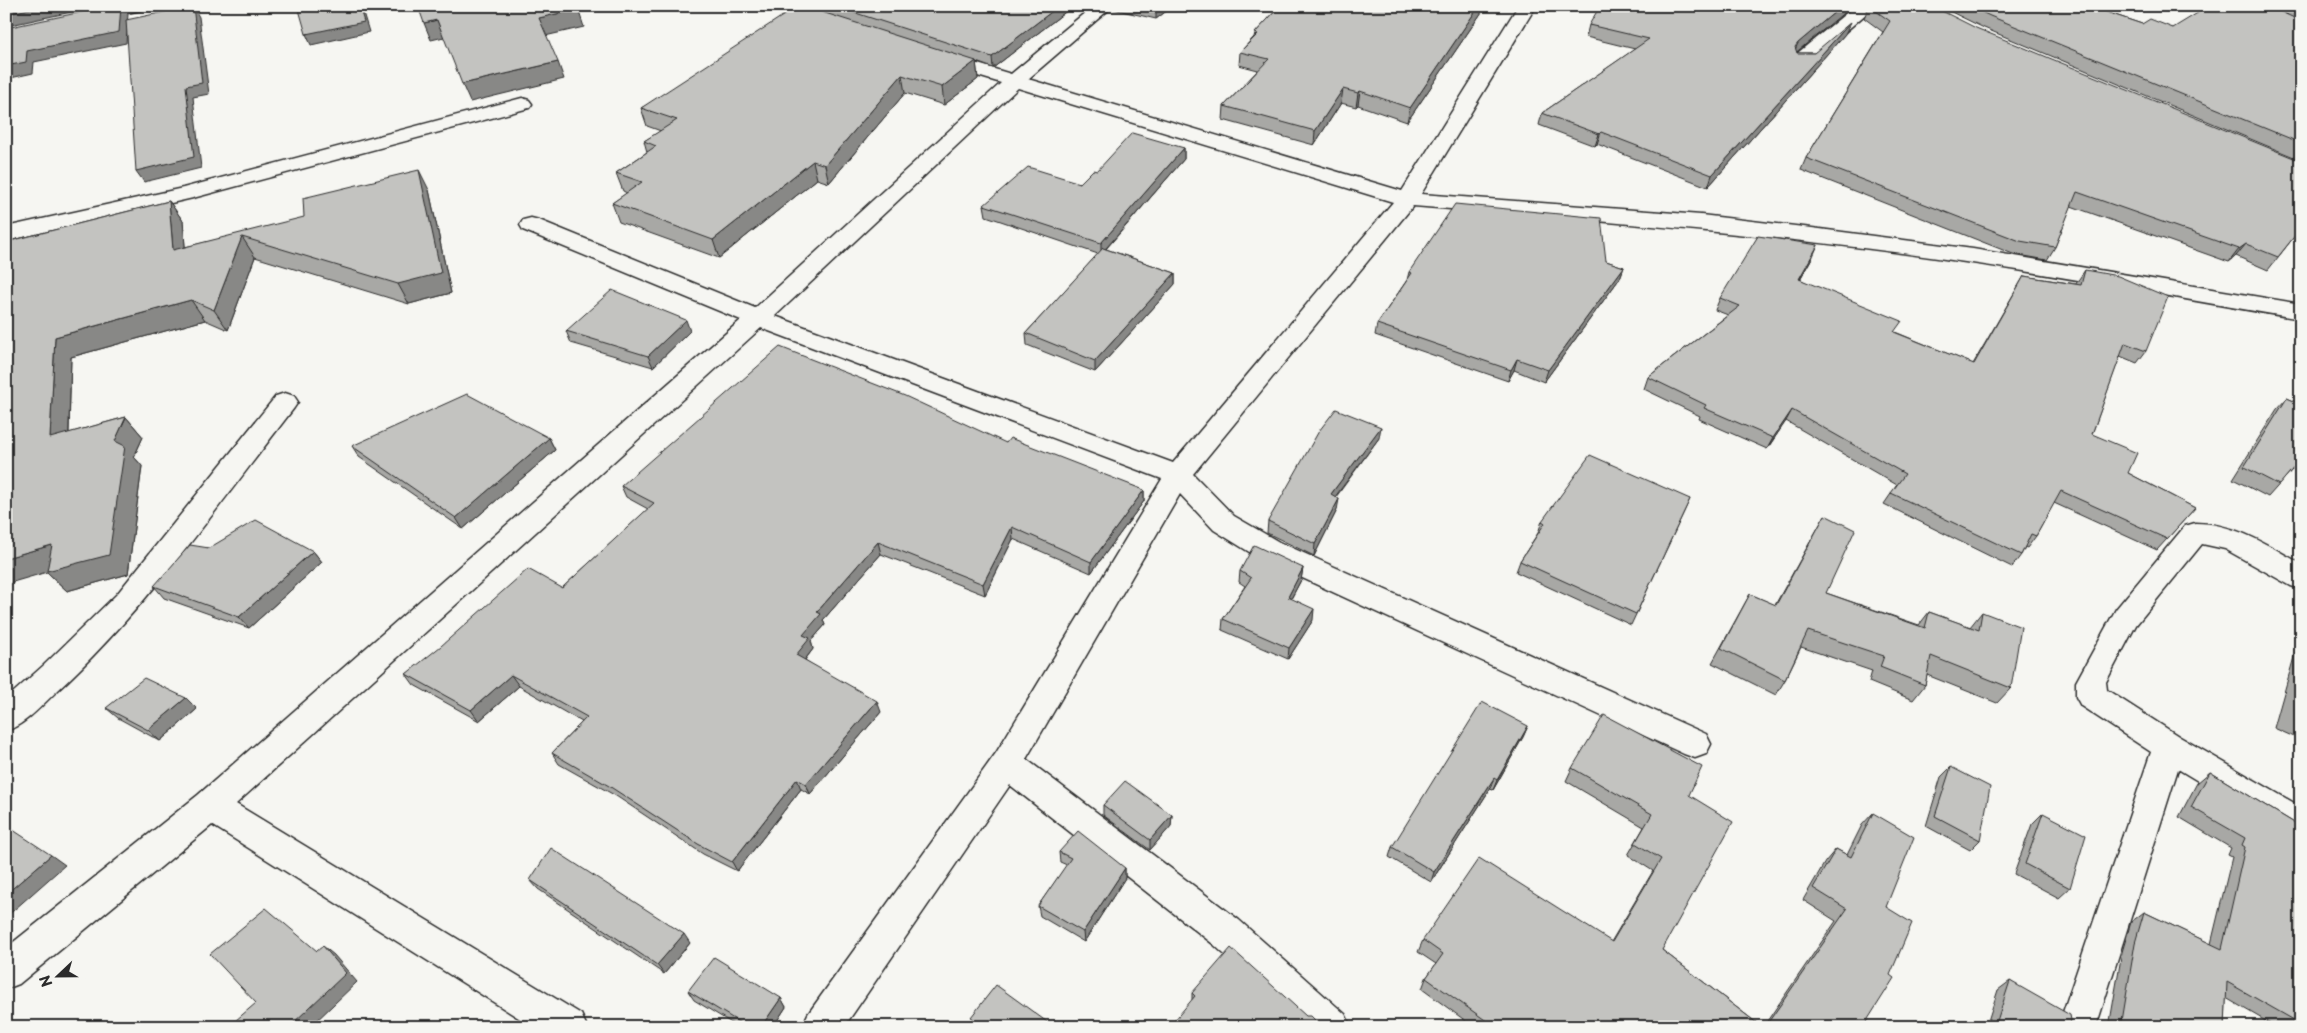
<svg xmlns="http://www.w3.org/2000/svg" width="2307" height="1033" font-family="'Playpen Sans',sans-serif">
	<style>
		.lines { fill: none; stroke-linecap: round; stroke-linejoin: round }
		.street-casing { stroke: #2b2b2b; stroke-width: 3 }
		.secondary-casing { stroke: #2b2b2b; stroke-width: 3 }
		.street { fill: #f6f6f2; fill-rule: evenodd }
		.secondary { fill: #f6f6f2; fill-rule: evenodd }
		.wall { fill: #a8a8a5; stroke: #2b2b2b }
		.shaded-wall { fill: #888886; stroke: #2b2b2b }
		.building { fill: #c3c3c0; stroke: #2b2b2b }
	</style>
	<rect width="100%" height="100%" fill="#f6f6f2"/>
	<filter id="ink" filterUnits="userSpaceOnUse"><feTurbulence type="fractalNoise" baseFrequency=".02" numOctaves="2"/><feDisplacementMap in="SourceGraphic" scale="10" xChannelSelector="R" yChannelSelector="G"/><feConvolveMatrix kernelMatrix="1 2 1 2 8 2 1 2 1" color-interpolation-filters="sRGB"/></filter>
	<g filter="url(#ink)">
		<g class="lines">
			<defs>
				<path id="street" d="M769,6H796L832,18L835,22L832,26L826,27L772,10Z
					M1093,6H1113L1028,79L1402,191L1518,6H1536L1421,194L1701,215L1812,228L1973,249L2301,304V319C2191,301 2082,279 1972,263C1787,235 1600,221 1413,206L1193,474L1234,516L1279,542L1706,734L1711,744L1706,754L1695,758L1684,754L1259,558L1214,530L1180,494L1026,759L1239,920L1345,1014L1351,1027H1304L1213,944L1010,785L844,1027H802L808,1014L996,753L1162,479L761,328L236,804L581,1014L587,1027H533L212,825L19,984L6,989V948L198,795L741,320L523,230L520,225L523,220L531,218L539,220L755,308L1001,83L934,63L932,59L934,55L941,53L1011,74ZM1018,88L1393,202L1173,463L775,316Z
					M1855,6H1875L1808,64H1794L1792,60L1794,56Z
					M522,98L529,100L532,104L529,108L193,198L6,241V227L183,188Z
					M285,393L294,396L298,402L294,408C218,506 147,608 56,692C41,706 26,724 6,731V699L44,665L117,594L276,396Z
					M2195,523C2234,523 2268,545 2301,564V589L2291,586L2225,549L2202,544L2136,625L2106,682L2107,690L2180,737L2301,807V840L2289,836L2178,769L2096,1027H2058L2151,752L2081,706L2076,697V682L2116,609L2185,526Z"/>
				<path id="secondary" d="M110,6H144L141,10L89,21L83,20L80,16L83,12Z"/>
			</defs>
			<use href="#street" class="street-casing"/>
			<use href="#secondary" class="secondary-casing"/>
			<use href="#street" class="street"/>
			<use href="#secondary" class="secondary"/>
		</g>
		<path class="wall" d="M818,6H1073L993,68L976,62L978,79L944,105L905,93L829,183L817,179L719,258L619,222L612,203L627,193L623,191L616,173L647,152L644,141L661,131L647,126L641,108L819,11Z
			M1113,6H1173L1156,19L1113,9Z
			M1280,6H1486L1407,122L1358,105L1356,107L1341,103L1314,145L1223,120L1224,106L1258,70L1239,65L1240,52L1254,37L1255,33Z
			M1869,6L2301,228L2268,270L2236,256L2229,262L2071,206L2055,247L2047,260L2013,254L1801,170L1806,158L1883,32L1864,18Z
			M1939,6H2092L2097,9L2142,24L2173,28L2288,15L2271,6H2301V160L1984,28Z
			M1589,25L1797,51V53H1814L1845,34L1708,187L1597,144L1595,146L1539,125L1542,113L1635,49L1586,37Z
			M1184,148V159L1106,249L1175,273V284L1095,372L1027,345L1026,333L1098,254L986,216L984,205L1080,183L1097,171Z
			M429,190L451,293L409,304L255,257L228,330L205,320L71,357L69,433L126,417L143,437L134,457L142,466L128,574L67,591L47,572L6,242L169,201L183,221L185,247Z
			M1813,256L1800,279L1895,332L1973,364L2024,276L2076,284L2077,282L2085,270L2146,351L2137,363L2120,356L2092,434L2128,473L2195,508L2157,550L2054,503L2036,536L2027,548L2025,547L2021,555L2012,567L1884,504L1897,485L1786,421L1767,449L1699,419L1700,416L1644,389L1648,377L1728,315L1715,310L1720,298Z
			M1606,261L1624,267L1620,278L1544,382L1514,370L1508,381L1375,335L1377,324L1407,280L1409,272Z
			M566,331H690L653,367L571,343Z
			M2287,398L2301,404V471L2299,474L2292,470L2268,497L2233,479L2277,409Z
			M549,438L555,450L463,529L359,457L352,446Z
			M1379,438L1336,497L1337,510L1314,556L1267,533L1268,521Z
			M1006,443L1144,490V501L1091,573L1013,539L985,595L881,554L823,620L825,625L811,641L813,649L805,660L881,712L810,794L801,789L737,871L703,854L616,796L559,764L552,753L582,722L519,686L479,721L414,685L406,674L562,588L648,509L626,497L621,486Z
			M1690,499L1631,625L1516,572L1520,561L1538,533L1542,521Z
			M1825,515L1826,593L1919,625L1929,612L1970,627L1982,612L2011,688L1997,703L1927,675L1925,685L1913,700L1869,682L1872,671L1801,647L1785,680L1776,695L1712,663L1750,594L1775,605Z
			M209,548L313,551L322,562L249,628L164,598L154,586Z
			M1303,568L1301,580L1291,599L1313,620L1288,659L1222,630L1223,619L1245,586L1239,582L1240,571Z
			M2301,640V740L2274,728L2298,643Z
			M186,698L197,709L160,741L118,718L106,708Z
			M1528,726L1523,737L1493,790L1490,789L1431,882L1389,857L1392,847Z
			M1951,767L1980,840L1970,850L1926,826L1941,777Z
			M1572,768L1689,795L1662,950L1762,1027H1474L1422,989L1426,978L1436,964L1418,952L1423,940L1611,942L1653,871L1628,855L1644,827L1566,781Z
			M2210,772L2301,827V1027H2276L2226,998L2225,1027H2109L2122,952L2131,922L2144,912L2211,944L2232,857L2228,855L2231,848L2179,817L2197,783Z
			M1103,805L1172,815L1171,826L1150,850L1103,815Z
			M1873,813L1886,907L1863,1027H1763L1836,921L1803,900L1825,862L1836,849L1847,855L1862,825Z
			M2043,813L2070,888L2059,898L2014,874L2032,824Z
			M1059,852L1125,868V878L1084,942L1040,916L1038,906L1067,865L1060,862Z
			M530,880L690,943L664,974L538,889Z
			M2010,981L2069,1027H1986L1998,990Z
			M688,991L781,998L786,1007L773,1027H738L694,1000Z
			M1192,993L1306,1016L1192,1000Z"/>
		<path class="shaded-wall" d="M43,6H99L6,26V14Z
			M121,6H122L128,14L126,43L34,62L33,73L6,79V66L27,51Z
			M193,6L199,17L209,94L193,97L201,168L144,182L136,171L186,86Z
			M359,6H361L369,32L311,45L306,34Z
			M1059,6H1073L993,68L992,57Z
			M1159,6H1173L1156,19V8Z
			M1479,6H1486L1407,122L1410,108Z
			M1842,6H1852L1793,55L1798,43Z
			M578,9L584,27L545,36L539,18Z
			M437,20L444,37L431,40L424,23Z
			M1851,22L1845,34L1708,187L1712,175Z
			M976,61L978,79L944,105L942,87Z
			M558,62L564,79L470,102L462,84Z
			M902,75L905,93L829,183L825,165Z
			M1343,89L1341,103L1314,145L1315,131Z
			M1360,91L1358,105L1356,107L1358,93Z
			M1601,132L1597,144L1595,146L1599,134Z
			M1184,148V159L1101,254V243Z
			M813,161L817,179L719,258L713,240Z
			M419,170L429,190L451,293L409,304L398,284Z
			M169,201L183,221L187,270L173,250Z
			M242,237L255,257L228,330L214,310Z
			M2246,244L2236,256L2229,262L2239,249Z
			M1818,245L1813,256L1794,290L1799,279Z
			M1624,267L1620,278L1544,382L1548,370Z
			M1175,273V284L1095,372V361Z
			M191,300L205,320L71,357L68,458L50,438L55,337Z
			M686,320L690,331L653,367L648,356Z
			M1517,359L1514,370L1508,381L1511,370Z
			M1792,410L1786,421L1767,449L1773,438Z
			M126,417L143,437L134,457L142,466L128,574L67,591L47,572L6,584V558L52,545L115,441Z
			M1381,427L1379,438L1329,505L1331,494Z
			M549,438L555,450L463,529L456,518Z
			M1144,490V501L1091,573V562Z
			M1339,499L1337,510L1314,556L1315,544Z
			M1012,527L1013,539L985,595L983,584Z
			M878,542L881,554L823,620L825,625L811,641L813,649L800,666L796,655L803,635L817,612Z
			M313,551L322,562L249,628L239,617Z
			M1303,568L1301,580L1286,608L1288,597Z
			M1314,609L1313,620L1288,659L1289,648Z
			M511,675L519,686L479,721L471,710Z
			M186,698L197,709L160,741L148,730Z
			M877,701L881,712L810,794L806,784Z
			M1528,726L1523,737L1493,790L1497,780Z
			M1494,778L1490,789L1431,882L1434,872Z
			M797,779L801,789L737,871L732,862Z
			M1172,815L1171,826L1150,850V840Z
			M51,855L65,865L6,917V894Z
			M1125,868V878L1084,942L1083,932Z
			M684,934L690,943L664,974L657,965Z
			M323,946L334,955L357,982L310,1027H289Z
			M781,998L786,1007L773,1027H761Z
			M110,1021L120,1027H115Z"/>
		<path class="building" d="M6,6H43L6,14Z
			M110,6H121L119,32L27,51L26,62L6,66V28Z
			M193,6L202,83L186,86L194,157L136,171L126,20Z
			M298,6H359L364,22L306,34Z
			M418,6H576L578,9L539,18L558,62L462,84L437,20L424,23Z
			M798,6H803L976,61L942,87L902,75L825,165L813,161L713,240L612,203L642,182L616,173L656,146L644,141L677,120L641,108Z
			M834,6H1059L992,57Z
			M1147,6H1159L1156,8Z
			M1280,6H1479L1410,108L1360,91L1358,93L1343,89L1315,131L1224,106L1269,59L1240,52L1258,34L1255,33Z
			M1600,6H1842L1798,43L1795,47L1797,53H1814L1851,22L1712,175L1601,132L1599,134L1542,113L1649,39L1589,25Z
			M1869,6H1932L1976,28L2301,161V228L2278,257L2246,244L2239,249L2077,192L2055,247L2020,241L1806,158L1890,21Z
			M1969,6H2092L2097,9L2142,24L2150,19L2173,28L2209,6H2268L2301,21V143L1990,16Z
			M1132,133L1184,148L1101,243L984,205L1028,167L1080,183L1093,170L1097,171Z
			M419,170L441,273L398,284L242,237L214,310L191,300L55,337L50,438L126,417L115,441L125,446L109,555L47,571L52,545L6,558V242L169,201L173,250L304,217L303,198Z
			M1455,204L1601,218L1606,261L1624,267L1548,370L1517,359L1511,370L1377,324L1412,273L1409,272Z
			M1758,236L1818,245L1799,279L1902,321L1894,332L1974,364L2024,276L2081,285L2085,270L2118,276L2168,297L2146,351L2125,343L2092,434L2137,453L2128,473L2195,508L2167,539L2061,491L2036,536L2031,534L2021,555L1891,493L1905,474L1792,410L1773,438L1704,408L1706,405L1648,377L1740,306L1720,298Z
			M1103,248L1175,273L1095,361L1026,333Z
			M612,290L686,320L648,356L566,331Z
			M780,347L905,396L1006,443L1010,438L1144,490L1091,562L1012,527L983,584L878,542L817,612L821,614L803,635L810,638L796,655L877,701L806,784L797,779L732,862L698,844L609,786L552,753L587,717L511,675L471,710L406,674L441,646L528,569L562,588L654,503L621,486Z
			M467,394L549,438L456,518L352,446Z
			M2287,398L2301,404V459L2279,485L2244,467Z
			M1336,409L1381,427L1331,494L1339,499L1315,544L1268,521L1319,431Z
			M1590,455L1690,499L1636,614L1520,561L1545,523L1542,521Z
			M1825,515L1855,530L1826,593L1925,628L1929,612L1979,630L1982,612L2021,627L2011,688L1931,656L1925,685L1880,667L1884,656L1808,631L1785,680L1721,648L1750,594L1776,605Z
			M256,520L313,551L239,617L154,586L190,545L209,548Z
			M1254,545L1303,568L1288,597L1314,609L1289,648L1223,619L1251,578L1240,571Z
			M144,678L186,698L148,730L106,708Z
			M1482,702L1528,726L1497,780L1494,778L1434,872L1392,847Z
			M1604,715L1702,767L1689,795L1733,822L1662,950L1762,1027H1495L1426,978L1443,954L1423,940L1479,858L1612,942L1661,859L1635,843L1652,814L1572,768Z
			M1951,767L1990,787L1980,840L1935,816Z
			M2210,772L2301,827V1024L2227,982L2225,1027H2121L2135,943L2144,912L2222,949L2245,847L2242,845L2245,838L2191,807Z
			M1125,781L1172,815L1150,840L1103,805Z
			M1873,813L1914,837L1886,907L1912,923L1890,975L1894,978L1863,1027H1765L1847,909L1813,888L1836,849L1851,857Z
			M2043,813L2086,835L2070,888L2025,864Z
			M7,826L51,855L6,894V827Z
			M1078,831L1125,868L1083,932L1038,906L1071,858L1059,852Z
			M551,848L684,934L657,965L530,880Z
			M266,908L317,951L323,946L346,973L289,1027H228L256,1003L210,954Z
			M1231,948L1306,1016H1311L1322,1027H1169L1195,996L1192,993Z
			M714,957L781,998L761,1027H747L688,991Z
			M2010,981L2070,1015L2071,1020L2069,1027H1995Z
			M996,985L1054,1027H968L974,1019L971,1017Z
			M110,1021L115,1027H103Z"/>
	</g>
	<rect width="2307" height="1033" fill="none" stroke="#f6f6f2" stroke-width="25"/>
	<rect x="12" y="12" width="2282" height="1008" fill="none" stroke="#2b2b2b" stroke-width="2" filter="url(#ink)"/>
	<g transform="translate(58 976) rotate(248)" stroke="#f6f6f2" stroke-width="4" paint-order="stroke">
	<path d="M0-4L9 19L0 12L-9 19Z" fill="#2b2b2b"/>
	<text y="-8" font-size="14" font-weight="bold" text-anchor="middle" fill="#2b2b2b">N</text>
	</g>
</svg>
